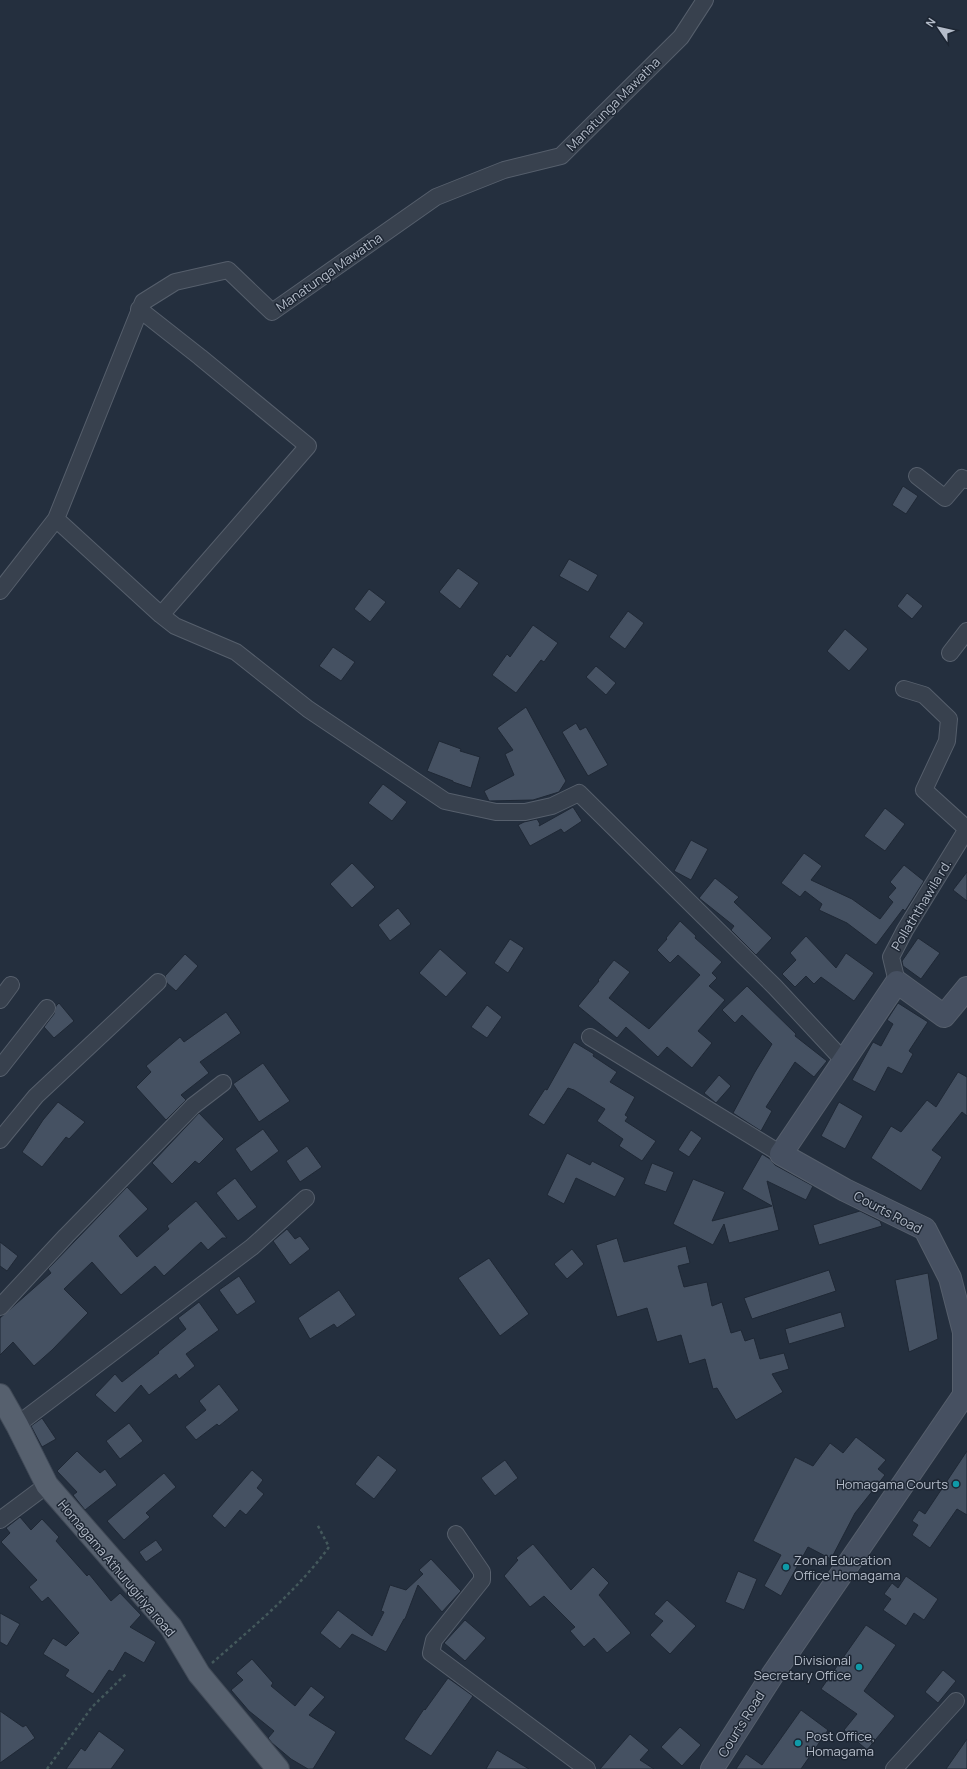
<svg xmlns="http://www.w3.org/2000/svg" width="967" height="1769" font-family="Manrope,sans-serif">
	<style>
		.building { fill: #455162; stroke: #1f2835 }
		.lines { fill: none; stroke-linecap: round; stroke-linejoin: round }
		.street-casing { stroke: #565f6c; stroke-width: 18 }
		.secondary-casing { stroke: #565f6c; stroke-width: 24 }
		.primary-casing { stroke: #414a57; stroke-width: 24 }
		.path { stroke: #44595c; stroke-width: 2.5; stroke-dasharray: 3 3; stroke-linecap: butt }
		.street { stroke: #38414e; stroke-width: 16 }
		.secondary { stroke: #465061; stroke-width: 22 }
		.primary { stroke: #56606e; stroke-width: 22 }
		.culture-dot { fill: #0f9aa8; stroke: #1d2633; stroke-width: 1.5 }
		.labels { text-anchor: middle; dominant-baseline: central; stroke-width: 3; stroke-linejoin: round; paint-order: stroke }
		.street-label { font-size: 13px; fill: #b4bcc9; stroke: #1d2633 }
		.poi-label { font-size: 13px; fill: #b4bcc9; stroke: #1d2633; text-anchor: end }
	</style>
	<rect width="100%" height="100%" fill="#242f3e"/>
	<path class="building" d="M903,486L918,496L906,514L892,505Z
		M569,559L598,575L588,592L559,576Z
		M458,568L479,583L460,609L439,592Z
		M369,589L386,602L370,622L354,609Z
		M907,593L923,606L912,619L897,606Z
		M628,611L644,623L625,649L609,637Z
		M533,625L558,643L544,662L541,660L516,693L492,675L507,654L510,657Z
		M845,629L868,649L849,671L827,651Z
		M333,647L355,662L341,681L319,666Z
		M596,666L616,683L606,695L586,677Z
		M526,707L566,781L559,792L533,800L489,801L484,791L514,775L505,754L513,750L497,728Z
		M576,723L580,730L586,727L608,765L588,776L562,732Z
		M439,741L461,749L460,751L480,757L471,788L453,782V781L427,771Z
		M383,784L407,802L392,821L368,803Z
		M573,807L582,821L564,833L561,829L530,846L518,825L524,822L537,819L540,824L539,826Z
		M885,808L905,824L885,851L864,836Z
		M691,840L708,849L691,880L674,871Z
		M804,853L822,866L811,880L852,899L880,919L893,902L888,897L896,888L890,882L904,865L924,881L907,908L905,911L903,909L876,945L847,923L819,910L822,904L805,891L800,897L781,883Z
		M352,863L375,887L352,908L330,884Z
		M967,872V901L953,890Z
		M715,878L739,897L734,902L772,938L756,955L731,930L734,926L699,898Z
		M398,908L411,924L390,941L378,925Z
		M680,921L696,936L695,938L722,962L712,973L717,978L709,986L725,1000L698,1031L712,1043L692,1068L667,1047L658,1057L626,1027L617,1038L578,1006L599,981L598,980L614,960L630,972L609,998L649,1029L700,975L678,955L670,963L657,950L667,939L666,938Z
		M806,936L836,968L846,953L874,973L854,1001L821,977L814,984L806,976L795,987L782,974L796,960L790,953Z
		M918,938L940,953L921,979L903,966L902,961Z
		M510,939L524,948L508,973L494,963Z
		M440,949L467,973L446,997L419,973Z
		M185,954L198,966L176,991L167,983L165,976Z
		M747,986L796,1034L795,1036L827,1061L814,1077L795,1062L766,1107L772,1111L761,1131L733,1113L755,1072L772,1044L742,1015L735,1023L722,1010Z
		M59,1003L74,1021L54,1038L44,1027L54,1014L56,1006Z
		M898,1003L928,1022L909,1051L913,1054L902,1074L888,1067L875,1092L852,1080L873,1042L881,1046L893,1024L887,1020Z
		M487,1005L502,1017L487,1038L471,1027Z
		M226,1012L241,1033L200,1062L209,1073L181,1095L186,1100L166,1120L136,1087L151,1072L146,1066L180,1037L184,1042Z
		M574,1042L594,1054L593,1056L617,1072L610,1082L635,1097L625,1115L628,1117L625,1121L656,1141L642,1161L619,1146L623,1139L597,1121L605,1109L574,1090L568,1088L544,1125L528,1115L545,1089L547,1090Z
		M263,1063L290,1101L259,1122L233,1084Z
		M958,1072L967,1077V1116L962,1112L932,1150L942,1157L921,1191L871,1158L891,1126L901,1132L927,1100L936,1107Z
		M719,1075L731,1086L716,1103L704,1093Z
		M58,1102L85,1122L69,1139L66,1137L42,1167L22,1152L43,1120Z
		M839,1102L863,1116L845,1149L821,1136Z
		M199,1113L224,1139L199,1164L195,1161L172,1184L152,1163Z
		M263,1129L279,1151L251,1172L235,1149Z
		M691,1130L702,1138L689,1157L678,1150Z
		M307,1146L322,1167L300,1182L286,1161Z
		M567,1153L590,1165L592,1161L625,1178L615,1197L576,1178L564,1204L547,1195Z
		M762,1154L770,1159L775,1165L813,1186L806,1200L767,1181L779,1230L729,1243L724,1224L713,1245L673,1224L693,1179L725,1192L712,1221L772,1206L742,1189Z
		M652,1163L674,1172L666,1192L644,1184Z
		M235,1178L257,1207L238,1221L216,1193Z
		M127,1187L148,1209L119,1236L137,1257L169,1229L167,1226L196,1201L227,1238H222L208,1250L201,1242L164,1276L155,1266L121,1295L92,1262L64,1289L88,1313L52,1350L34,1366L13,1342L0,1355V1318L51,1273L48,1269Z
		M860,1211L880,1221L882,1226L819,1245L813,1225Z
		M287,1229L295,1239L300,1236L310,1249L290,1265L273,1241Z
		M617,1238L624,1262L686,1246L690,1263L678,1266L684,1287L707,1282L712,1306L722,1302L731,1333L741,1330L745,1341L754,1338L760,1359L784,1353L789,1369L772,1374L783,1392L736,1420L717,1388L713,1389L705,1359L689,1364L681,1335L657,1342L647,1308L617,1317L596,1245Z
		M0,1242L18,1256L7,1271L0,1266Z
		M572,1249L584,1264L567,1279L554,1264Z
		M489,1258L529,1314L500,1336L458,1278Z
		M829,1270L836,1291L752,1319L744,1298Z
		M928,1273L938,1339L909,1352L895,1280Z
		M239,1276L256,1302L237,1315L219,1290Z
		M339,1290L356,1315L337,1328L334,1324L310,1339L298,1318Z
		M199,1302L219,1330L186,1354L195,1366L179,1379L176,1374L149,1395L141,1385L115,1413L95,1395L115,1374L122,1382L159,1353L158,1352L186,1329L178,1318Z
		M841,1312L845,1327L789,1344L785,1329Z
		M219,1384L239,1410L219,1426L217,1424L196,1440L185,1427L206,1410L199,1401Z
		M42,1418L56,1439L42,1447L31,1426Z
		M129,1423L143,1441L120,1459L106,1441Z
		M856,1437L886,1460L878,1469L885,1475L855,1513L831,1559L808,1547L781,1596L764,1586L781,1555L753,1541L795,1457L813,1466L830,1443L843,1453Z
		M77,1451L100,1473L105,1469L117,1485L85,1510L73,1495L77,1492L57,1471Z
		M967,1451V1515L957,1509L930,1548L912,1535L918,1525L912,1521L919,1510L925,1514Z
		M378,1455L397,1470L374,1499L355,1484Z
		M505,1460L518,1478L495,1496L481,1478Z
		M252,1470L263,1480L257,1488L264,1494L246,1515L240,1510L225,1528L212,1516Z
		M164,1473L176,1487L146,1513L150,1517L124,1540L107,1521Z
		M20,1517L31,1530L42,1519L59,1537L56,1541L87,1576L89,1574L111,1601L120,1593L141,1615L130,1627L156,1642L144,1663L125,1652L113,1672L109,1670L93,1694L65,1676L69,1670L43,1654L53,1638L66,1646L79,1633L48,1597L42,1602L29,1587L37,1580L1,1542L10,1533L6,1528Z
		M156,1540L163,1550L146,1562L139,1552Z
		M533,1544L571,1590L593,1567L609,1583L599,1595L631,1633L607,1653L594,1638L584,1647L570,1631L575,1627L544,1596L530,1607L504,1576L518,1560L516,1558Z
		M431,1559L461,1591L442,1612L418,1585L405,1619H404L386,1652L352,1634L340,1649L320,1633L338,1610L372,1636L384,1612L381,1611L390,1585L406,1590L423,1574L419,1570Z
		M738,1571L757,1579L744,1610L725,1602Z
		M906,1576L938,1599L924,1620L914,1613L906,1626L883,1610L891,1599L884,1594L892,1583L898,1588Z
		M667,1600L696,1626L670,1654L650,1635L663,1621L654,1614Z
		M0,1613L20,1624L7,1646L0,1642Z
		M465,1620L486,1638L465,1661L444,1643Z
		M866,1625L896,1645L864,1691L895,1716L867,1750L844,1730L857,1714L821,1689Z
		M252,1659L273,1683L271,1686L295,1706L311,1686L325,1697L309,1715L336,1732L313,1769H308L291,1759L272,1743L268,1738L274,1731L249,1711L231,1690L243,1680L236,1673Z
		M943,1670L956,1681L938,1703L925,1692Z
		M448,1678L473,1696L431,1756L404,1739L424,1709L425,1710Z
		M801,1710L828,1730L801,1769H736L746,1754L762,1765Z
		M0,1711L23,1727L26,1725L35,1738L0,1763Z
		M680,1727L701,1745L682,1766L661,1747Z
		M99,1731L125,1750L111,1769H66L81,1748L85,1751Z
		M630,1734L649,1750L640,1760L654,1769H600Z
		M967,1739V1769H946Z
		M497,1750L529,1769H486Z"/>
	<g class="lines">
		<defs>
			<path id="street" d="M139,309L200,357L308,446L161,615
				M917,476L945,498L962,478L967,480
				M56,519L161,615L175,626L236,652L308,709L445,801L496,812H525L552,806L579,793L775,987L843,1060
				M0,591L56,519L143,302L175,282L228,270L272,312L436,197L504,170L561,156L681,37L705,0
				M950,653L967,631
				M897,982L891,957L905,930L967,829L924,790L947,741L949,719L924,695L904,689
				M0,1000L11,985
				M590,1037L781,1154
				M0,1068L47,1008
				M0,1140L36,1096L158,982
				M0,1307L66,1236L193,1106L223,1083
				M17,1425L252,1247L306,1198
				M0,1520L47,1485
				M456,1534L482,1572V1580L434,1640L431,1653L587,1769
				M894,1769L956,1701"/>
			<path id="secondary" d="M712,1769L773,1674L964,1395V1332L950,1278L925,1229L845,1190L781,1154L897,982L944,1016L967,988"/>
			<path id="primary" d="M0,1395L17,1425L47,1485L171,1627L199,1674L278,1769"/>
		</defs>
		<use href="#street" class="street-casing"/>
		<use href="#secondary" class="secondary-casing"/>
		<use href="#primary" class="primary-casing"/>
		<path class="path" d="M212,1663C253,1627 297,1591 329,1547L317,1524
			M47,1769L92,1707L127,1673"/>
		<use href="#street" class="street"/>
		<use href="#secondary" class="secondary"/>
		<use href="#primary" class="primary"/>
	</g>
	<g class="culture-dot">
		<circle cx="956" cy="1484" r="4"/>
		<circle cx="786" cy="1567" r="4"/>
		<circle cx="859" cy="1667" r="4"/>
		<circle cx="798" cy="1743" r="4"/>
	</g>
	<g class="labels">
		<g class="street-label">
			<text transform="translate(613 104) rotate(-45)">Manatunga Mawatha</text>
			<text transform="translate(329 272) rotate(-35)">Manatunga Mawatha</text>
			<text transform="translate(921 905) rotate(-59)">Pollaththawila rd.</text>
			<text transform="translate(888 1212) rotate(28)">Courts Road</text>
			<text transform="translate(117 1568) rotate(50)">Homagama Athurugiriya road</text>
			<text transform="translate(741 1724) rotate(-58)">Courts Road</text>
		</g>
		<g class="poi-label">
			<text x="948" y="1484">Homagama Courts</text>
			<text x="794" y="1560" text-anchor="start">Zonal Education<tspan x="794" dy="15">Office Homagama</tspan></text>
			<text x="851" y="1660">Divisional<tspan x="851" dy="15">Secretary Office</tspan></text>
			<text x="806" y="1736" text-anchor="start">Post Office,<tspan x="806" dy="15">Homagama</tspan></text>
		</g>
	</g>
	<g transform="translate(939 28) rotate(304)" stroke="#1d2633" stroke-width="3" paint-order="stroke">
	<path d="M0-3L7 15L0 10L-7 15Z" fill="#b4bcc9"/>
	<text y="-6" font-size="11" font-weight="bold" text-anchor="middle" fill="#b4bcc9">N</text>
	</g>
</svg>
